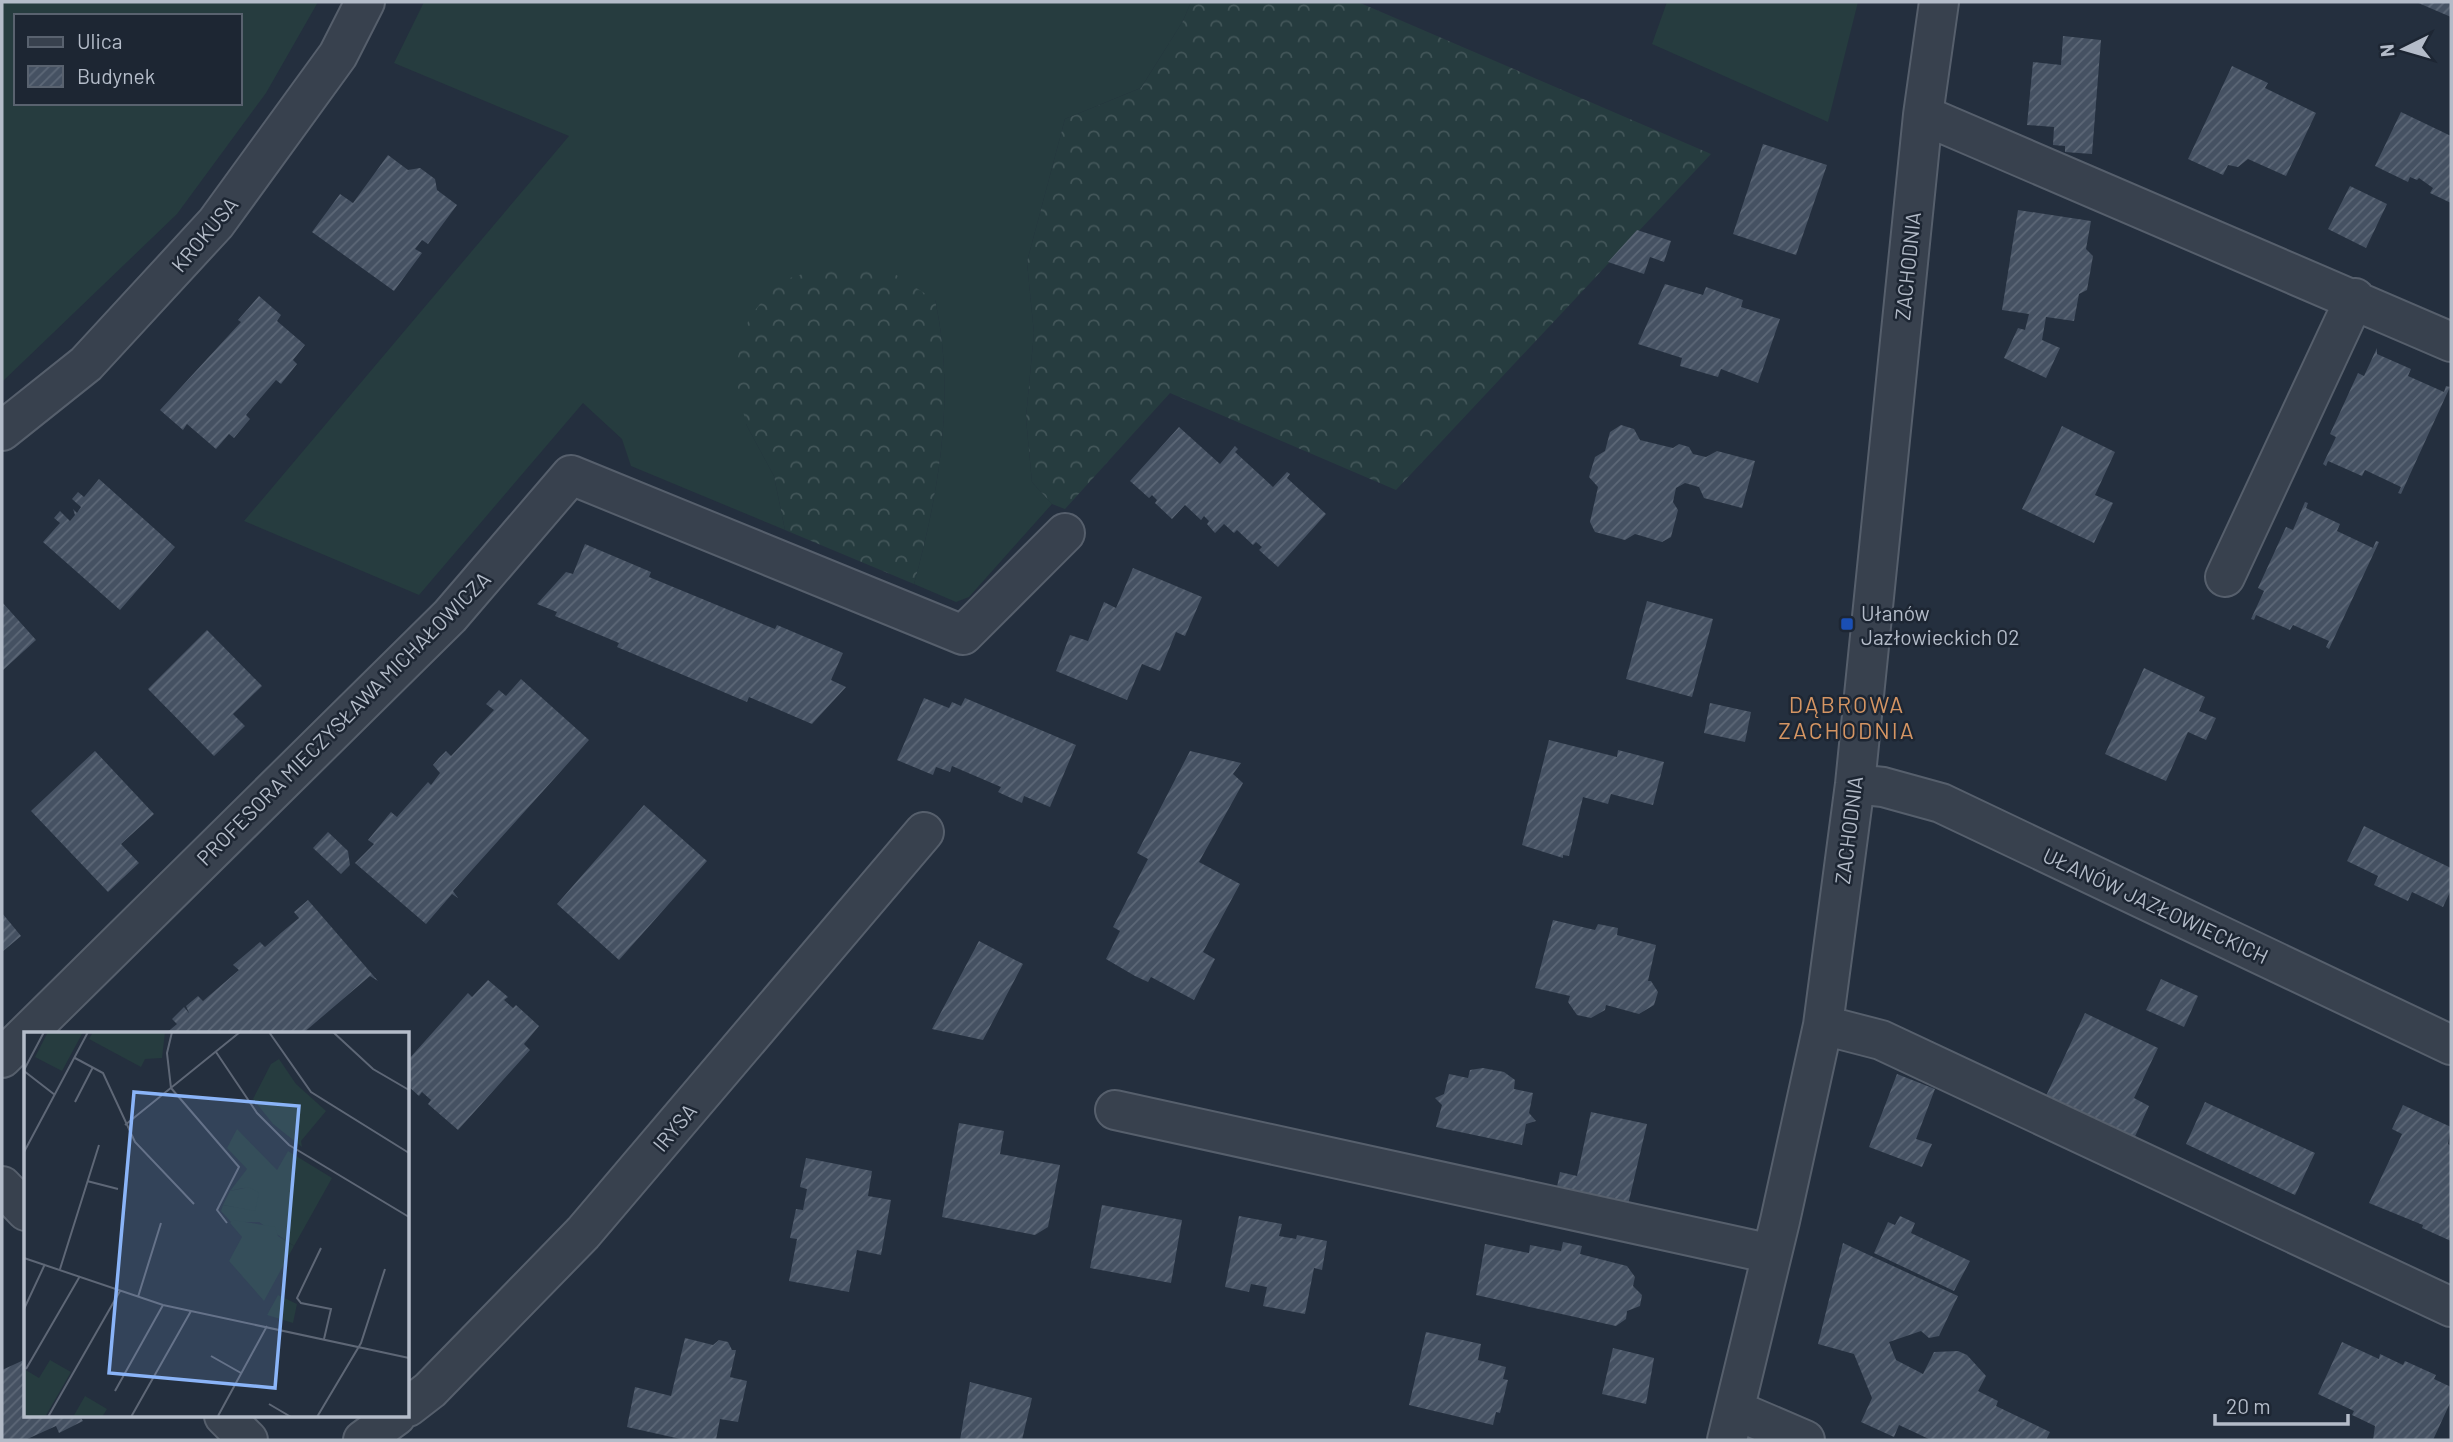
<svg xmlns="http://www.w3.org/2000/svg" width="2453" height="1442" font-family="Barlow,sans-serif">
	<style>
		.grass { fill: #263c3f; fill-rule: evenodd }
		.forest { fill: url(#forest-crowns) }
		.building { fill: url(#building-hatch) }
		.lines { fill: none; stroke-linecap: round; stroke-linejoin: round }
		.minor-casing { stroke: #565f6c; stroke-width: 42 }
		.minor { stroke: #38414e; stroke-width: 38 }
		.transit-dot { fill: #1a4fb4; stroke: #1d2633; stroke-width: 2.5 }
		.labels { text-anchor: middle; dominant-baseline: central; stroke-width: 5; stroke-linejoin: round; paint-order: stroke }
		.street-label { font-size: 21px; fill: #b4bcc9; stroke: #1d2633 }
		.poi-label { font-size: 21px; fill: #b4bcc9; stroke: #1d2633; text-anchor: start }
		.neighbourhood-label { font-size: 23px; letter-spacing: 2px; fill: #d59563; stroke: #1d2633 }
		.inset-road { fill: none; stroke: #5e6776; stroke-width: 2 }
		.view { fill: #8ab4f8; fill-opacity: 0.15; stroke: #8ab4f8; stroke-width: 3.5 }
		.inset-edge { fill: none; stroke: #b4bcc9; stroke-width: 3.5 }
	</style>
	<defs>
		<pattern id="forest-crowns" width="20" height="18" patternUnits="userSpaceOnUse" patternTransform="scale(1.75)"><rect width="20" height="18" fill="#263c3f"/><path d="M2 6a3 3 0 1 1 6 0M12 15a3 3 0 1 1 6 0" fill="none" stroke="#435659"/></pattern>
		<pattern id="building-hatch" width="6" height="6" patternUnits="userSpaceOnUse" patternTransform="scale(1.75)"><rect width="6" height="6" fill="#455162"/><path d="M-1 1l2-2M0 6l6-6M5 7l2-2" fill="none" stroke="#5d6877"/></pattern>
	</defs>
	<rect width="100%" height="100%" fill="#242f3e"/>
	<path class="grass" d="M2,2H318L266,93L177,214L2,382ZM16,16H240V103H16Z
		M424,2H1191L1183,21L1141,88L1065,119L1027,262L1034,333L1026,418L1032,482L1052,504L969,597L956,602L914,584C939,492 956,395 935,300L746,424L774,476L785,530L631,466L622,439L583,403L419,595L244,521L569,136L394,63Z
		M1667,2H1858L1828,122L1652,44Z"/>
	<path class="forest" d="M1191,2H1358L1711,154L1396,490L1170,393L1065,509L1052,504L1032,482L1026,418L1034,333L1027,262L1065,119L1141,88L1183,21Z
		M825,267H884L935,300C956,395 939,492 914,584L785,530L774,476L746,424L734,371L749,318L777,282Z"/>
	<path class="building" d="M2416,2H2451V17Z
		M2063,36L2101,40L2092,154L2065,152V146L2053,145L2054,127L2027,125L2033,62L2061,65Z
		M2232,66L2268,83L2265,88L2316,113L2286,176L2248,159L2238,167L2228,165L2223,175L2188,159Z
		M2401,112L2451,136V203L2430,193L2433,188L2419,178L2417,180L2410,177L2408,182L2375,166Z
		M1763,144L1827,165L1796,255L1733,234Z
		M388,155L408,170L420,168L435,179L437,190L457,205L428,244L422,240L415,249L422,253L394,291L312,232L340,194L353,203Z
		M2350,186L2387,204L2366,248L2328,229Z
		M2018,210L2091,221L2086,249L2093,256L2087,290L2079,294L2074,321L2046,317L2042,340L2060,348L2046,378L2004,358L2018,328L2025,330L2029,314L2002,310Z
		M1637,230L1671,241L1664,262L1650,257L1644,274L1608,262Z
		M1665,284L1703,295L1706,287L1743,300L1741,307L1780,319L1758,383L1721,369L1718,377L1680,366L1682,358L1638,344Z
		M259,296L281,315L277,321L305,345L293,360L297,364L281,384L276,380L246,415L250,419L234,438L229,434L216,449L187,424L183,430L160,410L241,322L238,320Z
		M2377,348V354L2411,369L2408,376L2444,392L2446,386L2450,387L2401,494L2398,493L2401,487L2365,470L2362,476L2328,461L2326,466L2323,464L2336,437L2330,434L2358,373L2364,376Z
		M1621,425L1634,429L1640,440L1673,448L1679,444L1689,447L1693,454L1706,457L1717,451L1755,461L1742,508L1704,498L1699,487L1685,483L1676,488L1673,502L1678,510L1671,537L1662,542L1635,534L1625,540L1595,532L1590,522L1598,487L1589,477L1595,457L1605,451L1610,432Z
		M2062,426L2115,452L2095,495L2113,503L2094,543L2022,509Z
		M1179,427L1220,464L1235,446L1238,449L1235,452L1273,487L1287,472L1290,474L1287,478L1326,514L1278,567L1259,550L1262,547L1256,542L1253,545L1237,530L1234,533L1224,524L1215,533L1207,524L1209,521L1204,516L1201,520L1185,505L1172,519L1155,503L1157,500L1152,495L1149,498L1130,481Z
		M99,479L175,547L120,610L43,542L60,523L54,518L60,511L70,521L75,515L73,509L77,513L81,507L72,499L78,492L84,497Z
		M2305,502L2308,503L2306,508L2340,524L2337,531L2373,548L2376,541L2379,542L2329,649L2326,647L2329,641L2293,625L2290,630L2256,615L2254,620L2251,619L2264,591L2258,588L2286,527L2293,530Z
		M585,544L651,572L649,577L775,629L777,625L843,653L831,680L846,687L812,724L749,697L747,702L714,688L617,647L619,643L555,616L557,612L537,604L566,572L573,574Z
		M1133,568L1202,597L1185,636L1176,632L1160,671L1142,664L1127,700L1056,671L1070,635L1088,641L1104,602L1116,608Z
		M1647,601L1713,619L1692,697L1626,679Z
		M2,602L36,640L2,671Z
		M207,630L262,686L233,714L245,726L214,756L148,689Z
		M2144,668L2205,697L2199,711L2216,718L2206,740L2188,732L2166,781L2105,754Z
		M521,679L589,740L453,891L458,898L452,894L426,924L355,863L374,844L368,840L391,812L397,817L428,782L431,785L440,773L433,765L439,758L446,751L451,756L494,710L486,704L499,690L506,696Z
		M924,698L949,708L952,702L961,706L965,698L1076,745L1050,807L1024,796L1022,803L998,792L1001,787L952,766L950,772L936,767L933,775L897,760Z
		M1710,703L1751,712L1745,742L1704,733Z
		M1549,740L1617,757L1618,750L1664,762L1653,805L1611,794L1608,804L1583,797L1569,856L1563,855V858L1522,845Z
		M95,751L154,814L121,844L139,863L108,892L31,811Z
		M1190,751L1241,763L1233,774L1243,783L1199,862L1240,884L1203,952L1215,959L1194,1000L1151,977L1148,982L1135,976L1106,959L1120,931L1113,927L1148,859L1137,853Z
		M644,805L707,861L619,960L557,904Z
		M2364,826L2451,868V890L2443,907L2412,892L2408,901L2374,885L2378,876L2347,861Z
		M328,832L348,851L350,865L341,874L313,848Z
		M308,900L378,981L370,976L302,1034H165L177,1024L172,1019L184,1007L189,1013L186,1006L198,996L203,1001L239,970L233,965L260,942L265,947L282,932L299,918L294,912Z
		M2,913L21,936L2,952Z
		M1553,920L1595,930L1598,924L1618,928L1617,935L1656,945L1648,981H1651L1658,992L1654,1005L1639,1014L1606,1005L1605,1010L1591,1018L1577,1015L1568,1002L1570,996L1535,988Z
		M979,941L1023,964L983,1040L932,1029Z
		M2161,979L2198,996L2184,1027L2146,1010Z
		M488,980L508,997L504,1000L513,1008L516,1005L539,1026L524,1044L530,1050L458,1130L428,1104L431,1100L422,1092L419,1096L408,1086V1060L468,993L472,997Z
		M2085,1013L2158,1048L2134,1098L2149,1106L2132,1143L2044,1100Z
		M1483,1068L1504,1072L1515,1080L1514,1089L1533,1093L1529,1113L1536,1121L1526,1124L1522,1145L1436,1127L1442,1105L1435,1098L1444,1094L1449,1074L1468,1078L1470,1070Z
		M1897,1074L1935,1089L1916,1139L1932,1144L1922,1167L1869,1147Z
		M2205,1102L2315,1153L2295,1195L2186,1144Z
		M2403,1105L2451,1127L2448,1144L2451,1146V1241L2422,1228L2423,1225L2369,1203L2402,1134L2392,1129Z
		M1591,1112L1647,1124L1627,1209L1556,1192L1560,1172L1577,1176Z
		M959,1123L1004,1131L1000,1154L1060,1165L1048,1227L1035,1235L942,1217Z
		M806,1158L872,1171L868,1196L891,1200L881,1255L857,1250L849,1292L789,1281L797,1239L790,1238L796,1209L803,1210L807,1189L800,1187Z
		M1102,1205L1182,1220L1171,1283L1090,1268Z
		M1239,1216L1282,1224L1279,1236L1296,1239L1297,1235L1327,1241L1322,1270L1314,1268L1305,1314L1263,1306L1267,1287L1251,1284L1249,1292L1225,1287Z
		M1900,1216L1915,1223L1911,1233L1970,1261L1954,1291L1874,1253L1888,1222L1895,1225Z
		M1563,1242L1582,1246L1580,1254L1627,1266L1635,1277L1633,1286L1642,1295L1640,1306L1627,1311L1626,1319L1616,1326L1476,1295L1485,1244L1529,1253L1530,1245L1561,1251Z
		M1843,1243L1958,1296L1939,1336L1929,1338L1921,1331L1889,1342L1896,1360L1923,1374L1934,1352L1958,1351L1967,1355L1986,1376L1978,1391L1998,1401L1996,1406L2050,1432L2046,1440H1931L1899,1425L1894,1437L1861,1422L1872,1398L1854,1354L1818,1344Z
		M1426,1332L1481,1344L1478,1360L1506,1367L1503,1379L1508,1380L1500,1413L1496,1412L1493,1425L1409,1405Z
		M685,1338L713,1345L719,1340L728,1342L732,1350H736L730,1377L747,1381L738,1422L720,1419L716,1440H685L627,1427L635,1387L671,1396Z
		M2342,1342L2379,1359L2380,1354L2403,1365L2405,1361L2436,1375L2434,1379L2451,1387V1401L2433,1440H2373L2375,1426L2352,1415L2354,1411L2318,1394Z
		M1613,1348L1654,1358L1646,1404L1602,1394Z
		M26,1359V1416H80L83,1421L59,1433L56,1426L25,1440H2V1370Z
		M970,1382L1032,1398L1022,1440H960Z"/>
	<g class="lines">
		<defs>
			<path id="minor" d="M1923,115L2451,342
				M2,431L86,364L216,223L338,55L365,2
				M2225,577L2355,298
				M1855,784L1883,787L1941,803L2451,1045
				M1823,1025L1881,1040L2451,1307
				M2,1058L450,616L571,475L963,635L1065,533
				M1115,1110L1772,1254
				M2,1186L26,1211
				M408,1407L430,1390L583,1233L924,832
				M1735,1410L1805,1440
				M224,1416L248,1440
				M363,1440L396,1416
				M1727,1440L1780,1221L1823,1025L1855,784L1923,115L1939,2"/>
		</defs>
		<use href="#minor" class="minor-casing"/>
		<use href="#minor" class="minor"/>
	</g>
	<rect class="transit-dot" x="1840" y="617" width="14" height="14" rx="3.5"/>
	<g class="labels">
		<g class="street-label">
			<text transform="translate(204 234) rotate(-50)">KROKUSA</text>
			<text transform="translate(1907 266) rotate(-84)">ZACHODNIA</text>
			<text transform="translate(343 718) rotate(-45)">PROFESORA MIECZYSŁAWA MICHAŁOWICZA</text>
			<text transform="translate(1848 830) rotate(-83)">ZACHODNIA</text>
			<text transform="translate(2156 905) rotate(25)">UŁANÓW JAZŁOWIECKICH</text>
			<text transform="translate(674 1127) rotate(-50)">IRYSA</text>
		</g>
		<g class="poi-label">
			<text x="1861" y="612">Ułanów<tspan x="1861" dy="24">Jazłowieckich 02</tspan></text>
		</g>
		<g class="neighbourhood-label">
			<text x="1847" y="704">DĄBROWA<tspan x="1847" dy="26">ZACHODNIA</tspan></text>
		</g>
	</g>
	<g transform="translate(24 1032)">
		<rect width="385" height="385" fill="#242f3e"/>
		<path d="M24,0H59L38,39L11,25ZM69,0H141L138,26L121,27L117,35L65,7ZM255,27L272,52L302,79L277,109L278,115L249,92L229,67L247,32ZM213,97L253,138L264,119L308,146L270,214L235,190H207L197,179L199,173L231,178L219,156L206,159L223,137L203,116ZM254,263L273,272L269,291L243,283ZM26,328L47,340L21,385H0V337L15,346ZM61,364L83,377L78,385H49Z" fill="#263c3f"/>
		<path d="M225,155L235,161L231,179L199,173L206,159ZM209,188L251,195L254,204L270,214L240,269L205,229L218,205L206,191Z" fill="#263c3f"/>
		<path class="inset-road" d="M148,0L143,21L147,56L215,135L193,178L203,191M245,0L287,60L385,121M309,0L349,37L385,58M192,20L233,81L265,113L385,185M51,26L79,41L111,110L170,172M0,38L20,0M0,39L31,63M51,70L69,35M101,93L216,0M0,120L64,0M63,149L94,157M297,216L273,266L277,271L307,277L300,307M0,226L139,273L385,326M36,237L75,113M114,265L137,191M0,277L21,232M187,324L217,341M2,337L56,244M91,359L139,273M245,372L267,385M194,384L243,294M24,385L96,259M107,385L167,279M293,385L337,311L361,237"/>
		<path class="view" d="M110,60L275,74L251,356L85,341Z"/>
		<rect width="385" height="385" class="inset-edge"/>
	</g>
	<rect width="2453" height="1442" fill="none" stroke="#b4bcc9" stroke-width="7"/>
	<rect x="14" y="14" width="228" height="91" fill="#1d2633" stroke="#59626f" stroke-width="2"/>
	<rect x="28" y="37" width="35" height="10" fill="#38414e" stroke="#59626f" stroke-width="2"/>
	<text x="77" y="49" font-size="21" fill="#b4bcc9">Ulica</text>
	<rect x="28" y="66" width="35" height="21" fill="url(#building-hatch)" stroke="#59626f" stroke-width="2"/>
	<text x="77" y="84" font-size="21" fill="#b4bcc9">Budynek</text>
	<g transform="translate(2404 49) rotate(265)" stroke="#1d2633" stroke-width="5" paint-order="stroke">
	<path d="M0-5L12 26L0 18L-12 26Z" fill="#b4bcc9"/>
	<text y="-10" font-size="19" font-weight="bold" text-anchor="middle" fill="#b4bcc9">N</text>
	</g>
	<path d="M2215 1414v10h133v-10" fill="none" stroke="#b4bcc9" stroke-width="3.5"/>
	<text x="2226" y="1414" font-size="21" fill="#b4bcc9" stroke="#1d2633" stroke-width="5" paint-order="stroke">20 m</text>
</svg>
